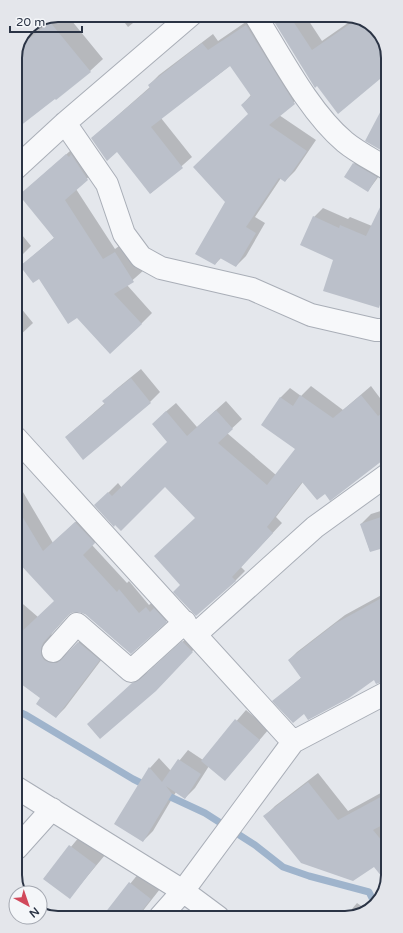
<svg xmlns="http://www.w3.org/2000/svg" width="403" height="933" font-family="'Varela Round',sans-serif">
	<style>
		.shadow { fill: #0003 }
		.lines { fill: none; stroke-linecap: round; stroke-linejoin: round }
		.stream { stroke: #9fb4cc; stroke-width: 7 }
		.building { fill: #bbc0ca }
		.minor-casing { stroke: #a9aeb7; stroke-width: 24 }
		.minor { stroke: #f7f8fa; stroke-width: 22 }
		.rim { fill: none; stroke: #2b3445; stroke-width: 2 }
	</style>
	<rect width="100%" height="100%" fill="#e4e7ec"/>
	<path class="shadow" d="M58,15H67L103,59L90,71L26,120L15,131V55L28,27Z
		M119,15H143L128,27Z
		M256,15L304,93L279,115L316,140L295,171L285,181L281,178L255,217L265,223L246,256L236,266L222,257L215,264L249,113L242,105L251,95L231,65L161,118L192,157L151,193L118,151L92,138L150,87L149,85L159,75L213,34L218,41Z
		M271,15H305L322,41L355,18L371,24L386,44L338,113Z
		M78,144L98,168L76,189L115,249L126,241L144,270L127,285L152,313L141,324L39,277L21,266L55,237L20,195Z
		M359,158L382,172L368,191L354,163Z
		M386,205V288L383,296L334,259L314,217L323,208L348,219L350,217L372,226L379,212Z
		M18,230L31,246L16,261V232Z
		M16,302L33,323L16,339Z
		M141,369L160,392L150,402L66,437L105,403L104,401L114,391Z
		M311,386L343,410L371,386L380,398L387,390V445L325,493L303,482L276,517L282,523L241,567L245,571L235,581L181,585L196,518L165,486L121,530L105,496L118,483L122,488L169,442L163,414L176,403L197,427L226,401L242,419L227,433L276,475L296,449L280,398L290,388L301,396Z
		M20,487L53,543L85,513L104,534L92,545L127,583L129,581L149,605L156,599L175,612L166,621L85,614L79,611L70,613L52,633L50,639L60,654H67L88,633L108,651L65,708L56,717L41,698L17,680L16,598L38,617L55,601L22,564L16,569V489Z
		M387,509V546L370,551L361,524L371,514Z
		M387,592V675L376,682L374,678L305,713L274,701L302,677L289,660L297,652L345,615Z
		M191,634L196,647L160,686L97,716L142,675L149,672Z
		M246,710L269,729L225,780L209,766L195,788L185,798L176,792L153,831L143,841L116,824L150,768L159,758L171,771L188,750L203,760Z
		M318,773L348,811L388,789V821L385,822L388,826V875L386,880L374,866L265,816L275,806Z
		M80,836L105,855L70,897L45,878Z
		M139,873L160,889L138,917L102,918Z
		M357,903L367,910L359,916H346Z"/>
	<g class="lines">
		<path class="stream" d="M17,711L26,715L133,779L147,786
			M162,793L205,813L255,845L283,867L309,876L369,892L375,904"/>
	</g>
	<path class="building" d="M270,15H289L312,50L357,19L371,24L386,44V74L338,114L317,86L315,88Z
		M50,22L91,72L56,100L55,99L15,130V55L18,48Z
		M246,25L295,104L269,125L307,151L285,182L279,178L246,227L256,233L236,267L220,258L215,265L195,254L225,202L193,167L248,114L241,105L251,96L230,66L151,127L183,168L150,194L117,152L107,161L91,138L150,88L148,85L202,43L208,50Z
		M386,101V153L365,141Z
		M66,154L69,157L71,154L88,180L65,200L103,259L115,252L134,282L114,294L142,324L110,354L77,318L68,324L39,279L33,283L20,266L54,238L19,195Z
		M353,163L377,177L368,192L344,177Z
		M386,195V285L379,308L323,291L333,260L300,245L313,216L339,228L340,225L366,236Z
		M131,378L151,403L83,460L65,437L105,404L102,401Z
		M300,395L333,418L361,395L378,416L387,409V457L330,501L325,494L317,500L302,482L267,527L273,533L232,577L236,581L196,616L173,592L180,585L154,556L195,518L165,487L121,531L115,525L114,527L94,505L108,492L112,496L167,442L152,424L166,411L187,436L216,410L233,429L218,443L267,485L295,449L261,425L280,397L293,406Z
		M16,506L43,551L75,522L95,543L83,555L117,592L119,589L139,613L146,607L150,612L154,608L167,622L131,654L85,614L79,612H73L68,615L43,643L41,649V655L44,660L51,663H57L78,642L100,660L56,718L36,704L40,698L17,681V636L54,601L16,560Z
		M387,515V547L370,552L360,524Z
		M387,595V680L376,684L374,680L349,698L308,720L304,714L293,723L272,701L301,678L288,660L336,623Z
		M182,641L193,652L156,691L100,739L87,724L132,683L139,680Z
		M235,719L260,740L225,781L201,761Z
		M178,759L201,774L185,799L166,786L172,794L143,842L114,824L149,767L162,782Z
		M308,782L338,820L388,793V822L373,830L388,848V875L386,882L374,867L353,881L301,863L263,816Z
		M69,845L96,865L70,899L43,879Z
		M129,882L151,899L137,917L101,918Z"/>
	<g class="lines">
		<defs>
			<path id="minor" d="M255,15C280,55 309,112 345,142C357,152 373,160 386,168
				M65,123L107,184L124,234L141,257L161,268L252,289L311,315L376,330H387
				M15,169L65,123L191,15
				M16,438L293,742
				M196,634L315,527L387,475
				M53,651L77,624L131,671L185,622
				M17,788L183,891L218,917
				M17,848L52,809
				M160,917L183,891L293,742L388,692"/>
		</defs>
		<use href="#minor" class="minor-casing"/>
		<use href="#minor" class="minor"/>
	</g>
	<path d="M0 0H403V933H0ZM58 22H345A36 36 0 0 1 381 58V875A36 36 0 0 1 345 911H58A36 36 0 0 1 22 875V58A36 36 0 0 1 58 22Z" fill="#e4e6eb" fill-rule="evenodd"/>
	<path class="rim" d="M58 22H345A36 36 0 0 1 381 58V875A36 36 0 0 1 345 911H58A36 36 0 0 1 22 875V58A36 36 0 0 1 58 22Z"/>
	<g transform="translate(28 905) rotate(140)"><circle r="19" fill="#f4f6f9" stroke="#a4a8b1"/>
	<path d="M0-3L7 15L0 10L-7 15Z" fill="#d1495b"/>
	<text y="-6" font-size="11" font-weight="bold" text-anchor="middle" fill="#2b3445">N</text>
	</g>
	<path d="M10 26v6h72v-6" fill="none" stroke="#2b3445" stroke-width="2"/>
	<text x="16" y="26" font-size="12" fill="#2b3445" stroke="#f4f6f9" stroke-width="3" paint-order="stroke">20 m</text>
</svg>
